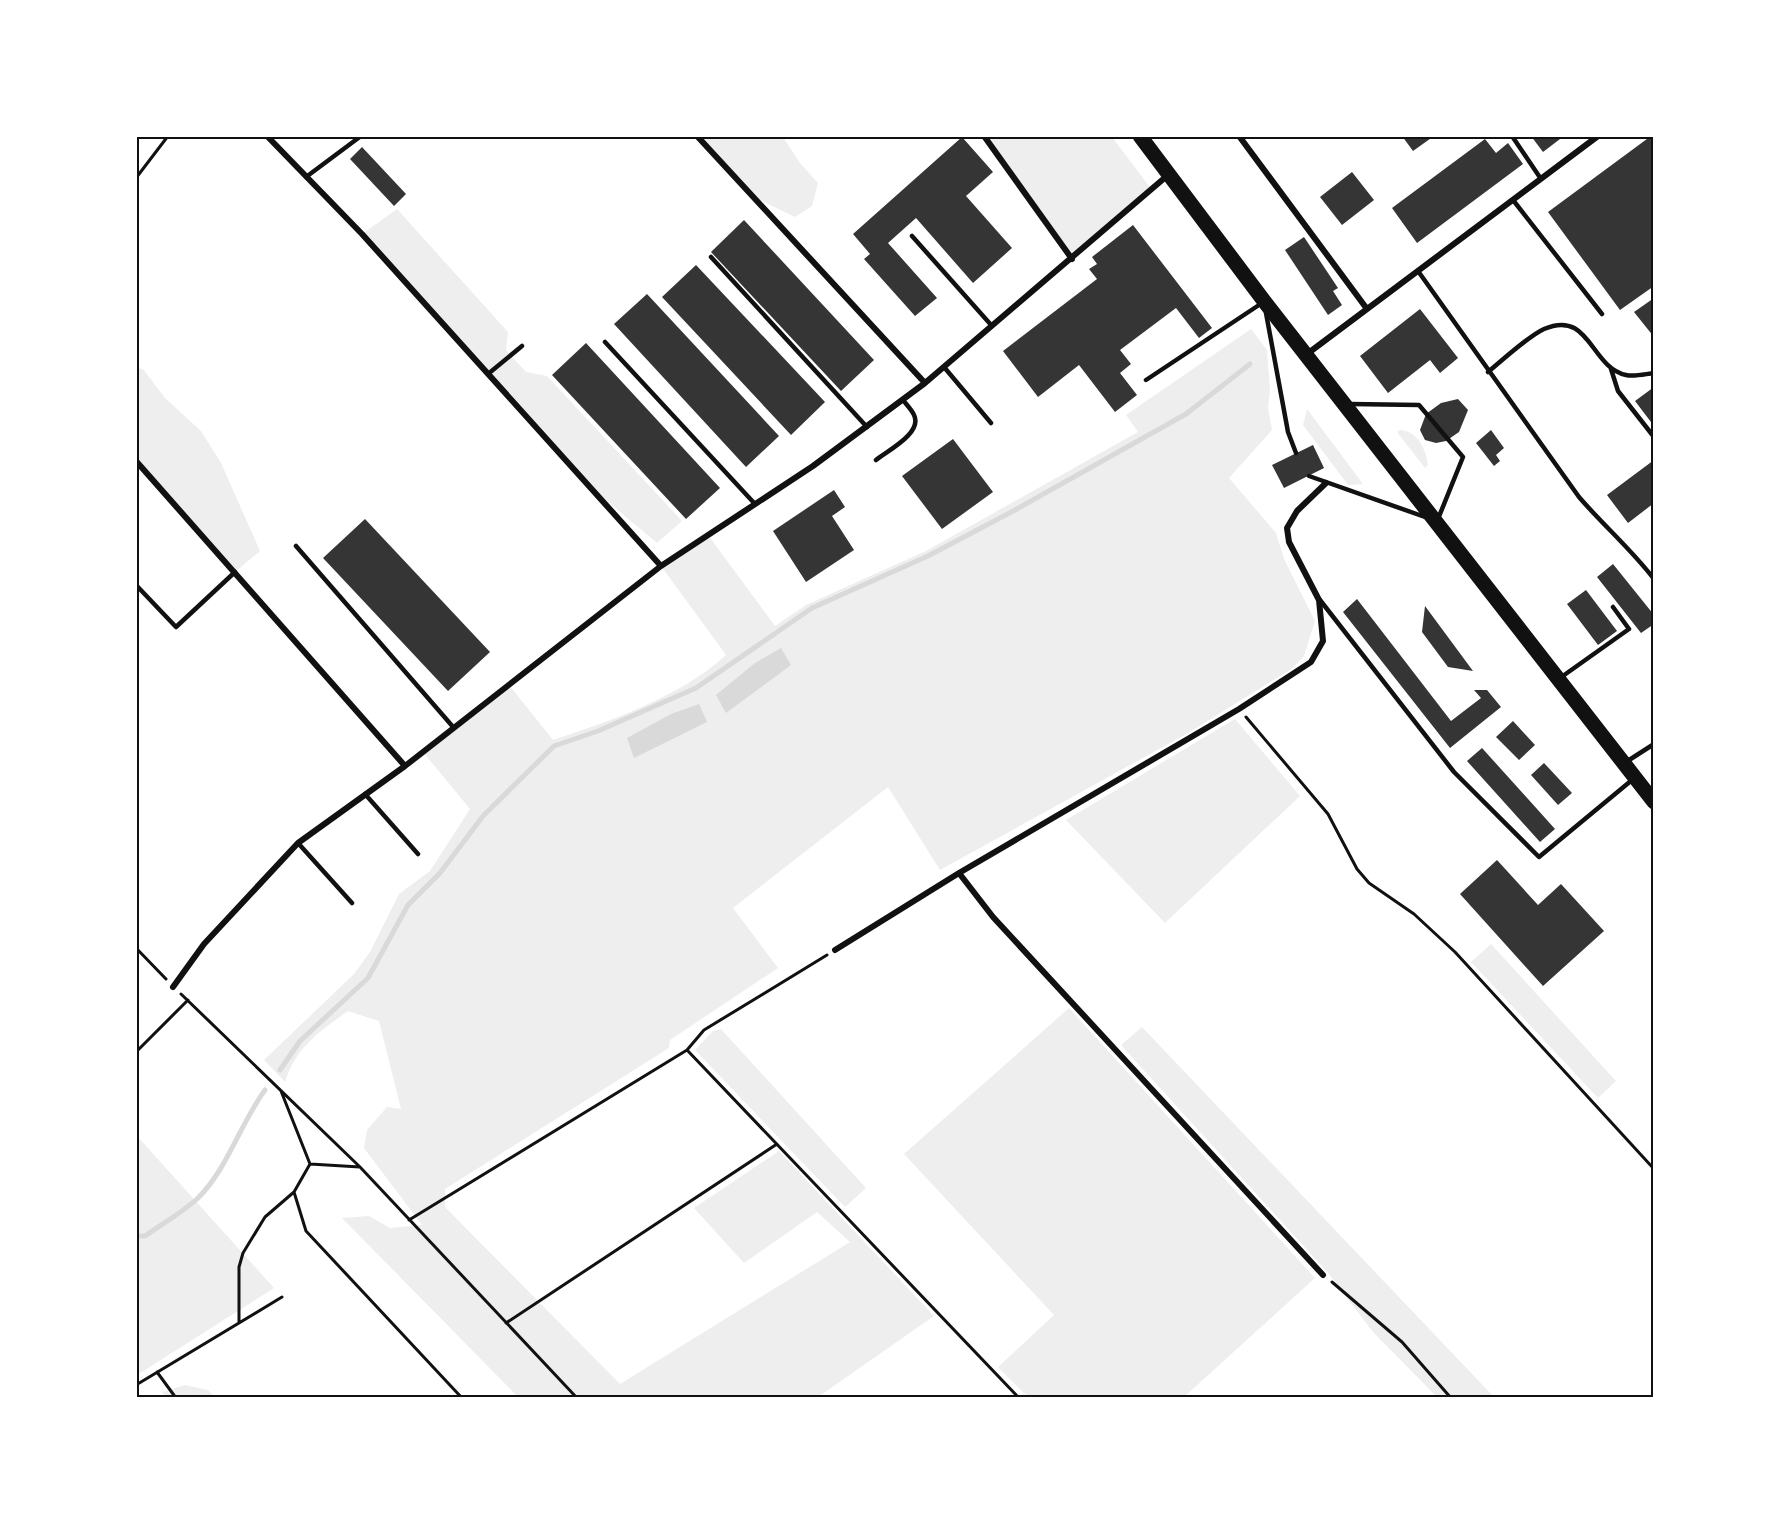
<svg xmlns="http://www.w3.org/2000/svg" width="1790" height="1534" font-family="Rubik,sans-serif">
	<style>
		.green { fill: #eee }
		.water { fill: #d9d9d9 }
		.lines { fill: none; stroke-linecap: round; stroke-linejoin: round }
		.stream { stroke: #d9d9d9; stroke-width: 5 }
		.building { fill: #353535 }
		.path { stroke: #111; stroke-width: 3 }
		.service { stroke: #111; stroke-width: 4.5 }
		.minor { stroke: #111; stroke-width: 6 }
		.trunk { stroke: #111; stroke-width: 15 }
		.neatline { fill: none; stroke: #111; stroke-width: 2 }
	</style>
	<rect width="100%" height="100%" fill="#fff"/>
	<path class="green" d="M697,137H783L800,163L818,183L812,206L795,217L752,196Z
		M984,137H1112L1152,190L1072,259Z
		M397,209L508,332L506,350L526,372L547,376L682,521L657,543L589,486L362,234Z
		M1251,329L1267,350L1270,390L1268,408L1272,430L1229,478L1276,533L1284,559L1315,621L1304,656L1293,668L1188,733L940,870L888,787L733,908L778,968L670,1040L669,1048L445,1189V1207L620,1384L850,1242L817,1212L744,1263L694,1208L779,1151L934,1316L818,1397H518L342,1218L369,1216L390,1228L422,1225L364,1148L367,1130L387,1107L401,1109L379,1021L348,1011C319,1032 296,1047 285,1082L264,1060L354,974L370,952L399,894L430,871L470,809L423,752L509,685L553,740C613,720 680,697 726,655L661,566L708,535L775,626L806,605L926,551L1138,432L1126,415Z
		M136,368L143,369L165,398L201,431L221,463L260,551L235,572L137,461Z
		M1307,409L1363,484L1348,485L1303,425Z
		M1400,430C1418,431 1426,450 1428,465L1425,468L1397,432Z
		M1235,719L1300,796L1165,923L1066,820Z
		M1491,944L1616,1081L1598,1098L1471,962Z
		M1069,1008L1315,1278L1184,1397H1028L998,1367L1054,1315L904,1154Z
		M1142,1027L1494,1397H1437L1373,1332L1329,1274L1121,1045Z
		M721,1029L866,1188L845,1207L695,1050L713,1031Z
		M137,1136L274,1288L137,1375Z
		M185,1385L208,1390L215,1397H166L162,1392Z"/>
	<path class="water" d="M781,648L791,665L726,713L716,695L755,663Z
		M699,704L707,722L634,758L627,738L671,714Z"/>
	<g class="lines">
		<path class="stream" d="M280,1070L300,1041L368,978L408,905L440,873L483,816L554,746L598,731L696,688L812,608L928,556L1015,510L1186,414L1250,364
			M136,1236H145C162,1224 183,1212 198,1198C228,1168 240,1124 265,1090"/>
	</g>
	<path class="building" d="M1402,136H1434L1413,151Z
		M1531,136H1564L1543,152Z
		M1651,136H1654V286L1620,310L1548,212Z
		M962,137L993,172L966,196L1012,248L973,283L916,218L888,243L937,298L915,316L864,259L870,254L853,234Z
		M1485,139L1496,153L1508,143L1523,164L1417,243L1392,208Z
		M362,147L406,194L394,206L350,159Z
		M1352,172L1374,200L1342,225L1320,197Z
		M744,220L874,360L841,391L711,252Z
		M1133,225L1212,328L1199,338L1176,308L1120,350L1131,364L1120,373L1137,395L1115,412L1079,365L1038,397L1003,351L1097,279L1089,269L1097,264L1092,257Z
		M1304,237L1338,288L1333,291L1342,305L1328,315L1285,250Z
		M696,265L825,402L791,435L662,297Z
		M647,294L779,436L746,467L614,324Z
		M1654,298V337L1634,312Z
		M1420,309L1458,358L1440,373L1430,360L1388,393L1360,356Z
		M586,343L720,488L686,519L552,375Z
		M1654,387V426L1635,401Z
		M1458,399L1468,410L1459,432L1446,441L1436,443L1425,440L1420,430L1426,414L1441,403Z
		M1491,430L1504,448L1496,455L1500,461L1494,466L1476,443Z
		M953,439L993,492L942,529L902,476Z
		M1313,445L1324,468L1284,488L1272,465Z
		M1654,460V503L1628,523L1607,495Z
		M834,490L845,507L832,516L854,550L806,582L773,531Z
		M365,519L490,652L448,691L323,558Z
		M1613,564L1654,615V624L1641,633L1597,577Z
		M1586,590L1617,631L1598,645L1567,604Z
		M1357,599L1451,721L1481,698L1474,690H1487L1501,707L1450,748L1343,612Z
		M1425,606L1473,671L1448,667L1422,632Z
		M1513,721L1535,745L1519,760L1496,737Z
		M1482,748L1555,829L1540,842L1467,761Z
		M1544,763L1572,793L1558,805L1531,775Z
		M1497,860L1538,905L1561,884L1604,931L1543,986L1460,894Z"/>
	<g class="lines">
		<path class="path" d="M136,178L168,136
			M1246,717L1328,814L1357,869L1369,883L1414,914L1455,952L1654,1169
			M136,948L166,979
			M181,994L360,1167L577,1398
			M687,1050L1019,1398
			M136,1052L188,1000
			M281,1091L310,1164
			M294,1192L306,1231L462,1398
			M409,1220L687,1050L704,1030L827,955
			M1332,1282L1402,1342L1451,1398
			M239,1322V1267L243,1253L265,1217L294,1192L310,1164L360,1167
			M506,1323L777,1144
			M157,1372L176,1398
			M136,1385L282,1297"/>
		<path class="service" d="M1512,136L1541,179
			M306,177L361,136
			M1513,200L1602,314
			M912,236L992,326
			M711,257L867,427
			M1418,271L1579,497C1603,525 1631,549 1654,579
			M1266,313L1288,432L1296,453
			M605,342L755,504
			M944,367L991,423
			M1611,369L1618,391L1654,437
			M1488,372C1504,359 1527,337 1544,329C1590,309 1590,367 1626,375C1634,377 1645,374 1654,373
			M488,374L522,346
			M1146,380L1262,303
			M1350,404L1419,405L1463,457L1438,519
			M876,460C887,451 923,433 914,415C912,410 906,404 903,400
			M1309,476L1425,517
			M296,546L454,728
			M136,585L176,627L235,572
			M1320,600L1454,772L1539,857L1632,780
			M1560,678L1629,629L1613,607
			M1626,762L1654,744
			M365,794L418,854
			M298,843L352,903"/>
		<path class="minor" d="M267,136L362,234L661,566
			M697,136L925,383
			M984,136L1072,259
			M1239,136L1367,309
			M1307,354L1598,136
			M136,461L405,766
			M959,873L993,917L1323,1275
			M835,950L959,873L1239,709L1311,662L1323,641L1319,600L1289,542L1287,528L1297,511L1326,483
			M173,987L204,944L298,843L405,766L661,566L813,466L925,383L1168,175"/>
		<path class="trunk" d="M1140,136L1264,301L1654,802"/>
	</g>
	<rect width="1790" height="1534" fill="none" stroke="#ffffff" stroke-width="276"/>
	<rect x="138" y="138" width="1514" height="1258" class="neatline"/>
</svg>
